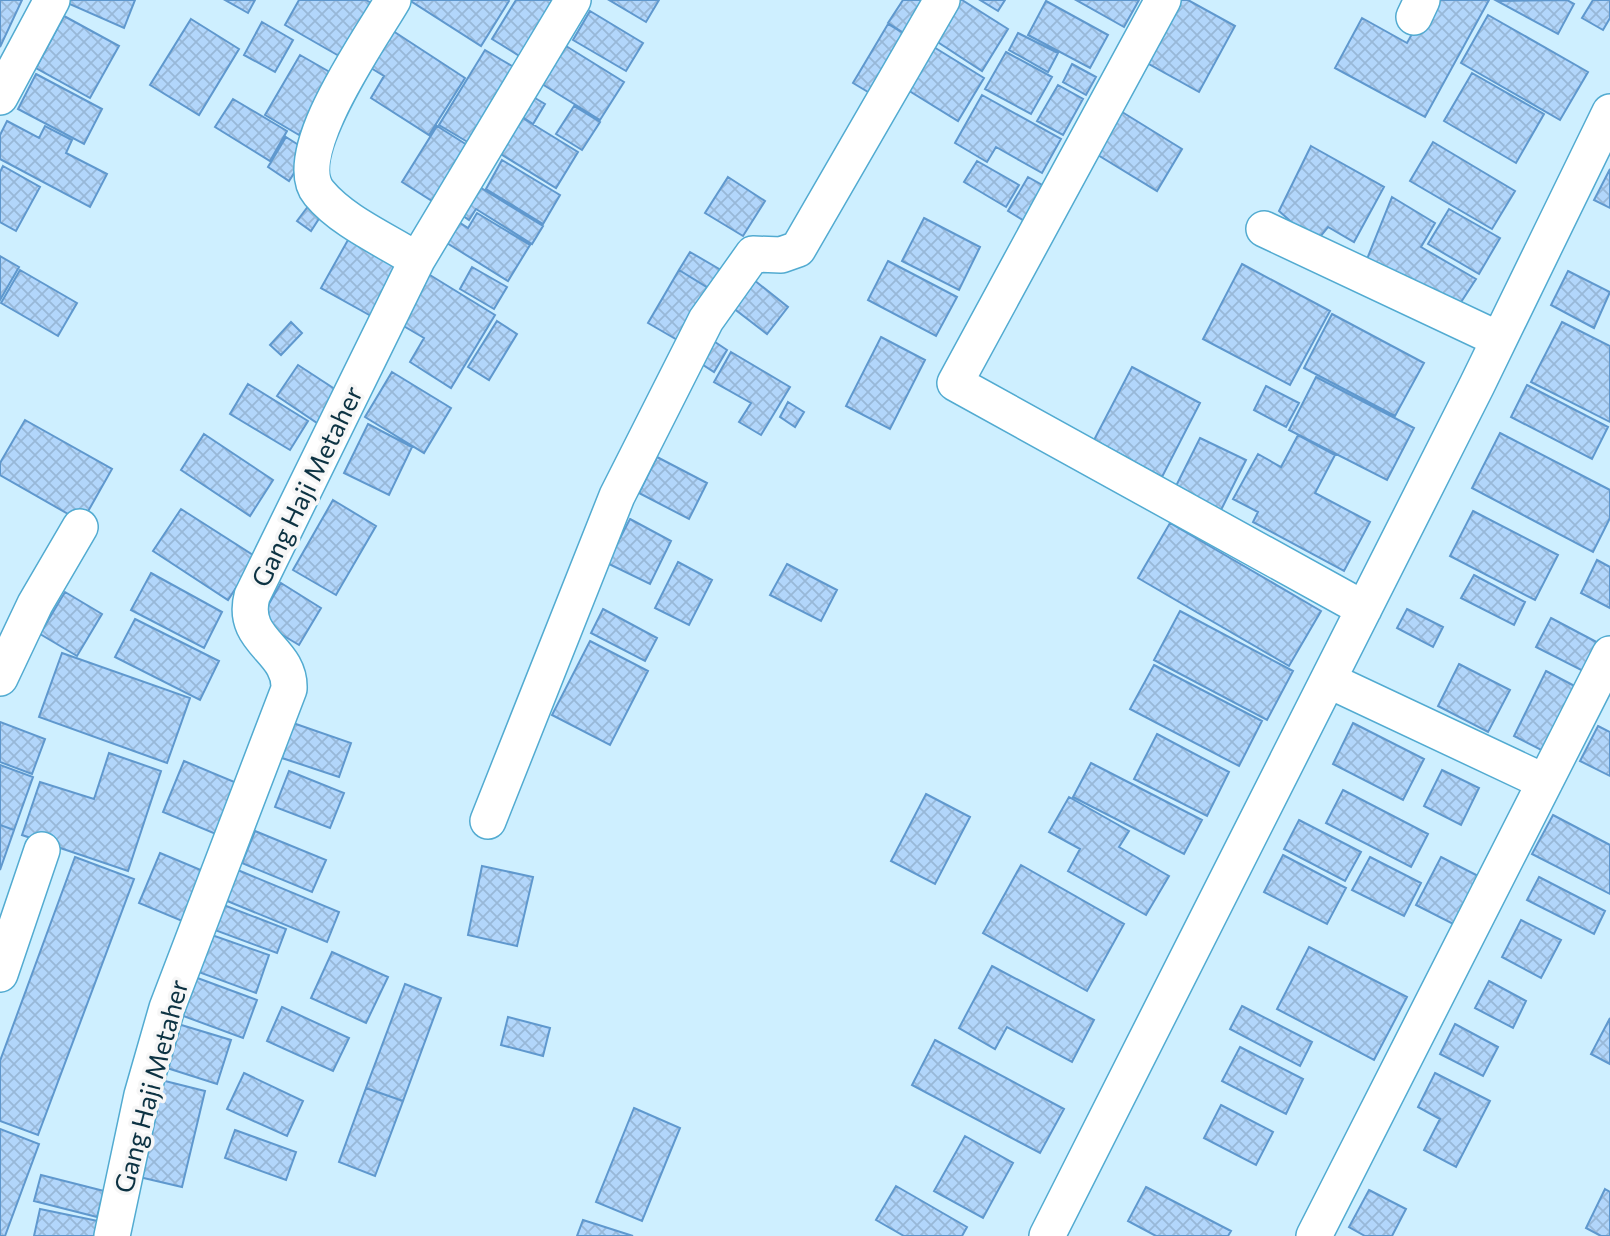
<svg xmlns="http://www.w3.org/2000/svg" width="1610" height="1236" font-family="Commissioner,sans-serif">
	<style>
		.building { fill: url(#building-cross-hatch); stroke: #5f98ce; stroke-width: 2 }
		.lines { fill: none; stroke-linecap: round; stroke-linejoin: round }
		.street-casing { stroke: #52abd1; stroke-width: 38 }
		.street { stroke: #fff; stroke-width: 35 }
		.labels { text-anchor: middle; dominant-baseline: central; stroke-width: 7; stroke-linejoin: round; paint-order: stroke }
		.street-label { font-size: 26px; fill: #0c3242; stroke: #f6f6f6 }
	</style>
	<defs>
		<pattern id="building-cross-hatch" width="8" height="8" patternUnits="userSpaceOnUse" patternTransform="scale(1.75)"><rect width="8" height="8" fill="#b2d6fb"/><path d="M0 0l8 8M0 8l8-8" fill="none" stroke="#98b8d8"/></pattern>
	</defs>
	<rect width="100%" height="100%" fill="#ceefff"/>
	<path class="building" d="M0,0H22L0,47Z
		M67,0H135L124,28L65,2Z
		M225,0H255L248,13Z
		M299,0H366L376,6L346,60L285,25Z
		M409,0H508L509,1L481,46Z
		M516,0H567L529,62L492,39Z
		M609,0H659L646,22Z
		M903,0H929L907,35L888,23Z
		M953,0H962L1008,29L982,71L930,37Z
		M980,0H1005L998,11Z
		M1076,0H1139L1124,27Z
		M1172,0H1188L1235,26L1199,92L1140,59Z
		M1431,0H1489L1425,117L1335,68L1362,18L1407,43Z
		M1567,0L1574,4L1558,34L1497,1Z
		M1593,0H1610V18L1603,30L1582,18Z
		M1046,1L1108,35L1090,68L1028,35Z
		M590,11L643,43L626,71L573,40Z
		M1488,15L1588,72L1560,120L1461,63Z
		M64,16L119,46L90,98L36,68Z
		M191,19L239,49L199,115L150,85Z
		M262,22L293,40L275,72L244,55Z
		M888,24L913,39L878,98L853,83Z
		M390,29L465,78L429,135L371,98L384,76L366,65Z
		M1018,33L1058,53L1048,72L1009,50Z
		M924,41L984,78L958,121L898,84Z
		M566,46L624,82L600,120L542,84Z
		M485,50L522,72L476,147L439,125Z
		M1006,52L1052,77L1031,114L985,89Z
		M300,55L335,75L299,135L265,115Z
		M1072,64L1096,77L1086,95L1063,82Z
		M1472,73L1544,114L1516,163L1444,121Z
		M36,74L102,109L84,144L18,109Z
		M1058,85L1083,99L1063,135L1037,121Z
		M530,95L545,104L533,124L518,114Z
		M982,95L1061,139L1042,173L996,147L987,162L955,143Z
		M233,99L287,131L270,161L215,127Z
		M574,106L600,122L582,150L556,134Z
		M1114,107L1182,149L1157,191L1088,149Z
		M521,117L578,152L556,188L499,153Z
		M7,121L39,138L45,126L72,140L66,153L107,174L90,207L0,159V135Z
		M437,126L475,150L440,206L402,182Z
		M286,137L308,151L289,181L268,167Z
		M1433,142L1515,191L1492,229L1410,181Z
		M1311,146L1384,187L1354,242L1328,227L1315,243L1279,211Z
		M502,160L560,195L543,224L486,189Z
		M977,161L1019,185L1006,207L964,182Z
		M3,166L40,187L16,231L0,222V172Z
		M1610,169V208L1594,200Z
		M728,177L765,201L743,236L705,213Z
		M1028,177L1051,190L1031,225L1008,211Z
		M473,183L543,226L532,244L476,209L469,220L456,211Z
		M1392,197L1435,223L1421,247L1476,279L1454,313L1365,264Z
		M309,205L322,214L311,231L297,221Z
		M1449,209L1500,238L1479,274L1428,244Z
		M477,213L530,245L508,281L442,240L454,219L468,228Z
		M924,218L980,247L959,290L902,261Z
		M353,231L403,259L371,316L321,288Z
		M690,252L721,270L710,289L679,270Z
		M0,256L19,267L0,300Z
		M888,261L957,297L936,336L868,300Z
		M1242,264L1330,311L1290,385L1203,339Z
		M472,267L507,287L494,309L460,289Z
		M20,270L77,303L58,336L1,303Z
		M679,270L710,289L679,341L648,323Z
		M1568,271L1610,292L1594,328L1551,305Z
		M425,272L495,315L451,388L410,362L424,338L395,321Z
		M749,276L788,307L767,334L728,304Z
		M1332,314L1424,363L1395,416L1304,368Z
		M497,321L517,334L489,380L468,367Z
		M291,322L302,333L281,355L270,345Z
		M1562,322L1610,346V422L1531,382Z
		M881,337L925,360L890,429L846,406Z
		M709,338L727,350L714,372L694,359Z
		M731,352L790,387L761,435L739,422L751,403L714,382Z
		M298,365L344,395L323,427L277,396Z
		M1132,367L1200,403L1162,477L1094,440Z
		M392,372L451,408L424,453L365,417Z
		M1316,377L1414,428L1387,480L1289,430Z
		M248,384L308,421L290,450L230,414Z
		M1527,385L1608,427L1592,459L1511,417Z
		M1266,386L1299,403L1286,427L1254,410Z
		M788,402L804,412L795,427L780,417Z
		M25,420L112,469L82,522L0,475V463Z
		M368,424L412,447L389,495L344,473Z
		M1500,433L1610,490V518L1593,552L1472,488Z
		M204,434L273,480L250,516L181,470Z
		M1298,435L1335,455L1315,493L1370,522L1344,571L1253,522L1258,512L1233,499L1258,454L1281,467Z
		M1200,438L1246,460L1220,512L1174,490Z
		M657,457L707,483L689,519L639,493Z
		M333,500L376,526L336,595L293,570Z
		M181,509L256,557L228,600L153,551Z
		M1473,511L1558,555L1535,600L1450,556Z
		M630,519L671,541L650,584L607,563Z
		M1170,523L1321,611L1289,666L1138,578Z
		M1597,560L1610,567V608L1581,593Z
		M678,562L712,580L689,625L655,608Z
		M787,564L837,590L821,621L770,595Z
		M151,573L222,612L204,648L131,610Z
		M1474,575L1525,602L1514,625L1461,598Z
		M281,583L321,608L299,645L259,621Z
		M65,592L102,614L77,656L40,634Z
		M603,609L657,638L645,661L591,633Z
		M1407,609L1443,627L1433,647L1397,628Z
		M1180,611L1293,671L1267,720L1154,660Z
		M1551,618L1604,646L1589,674L1536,647Z
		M135,619L219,661L200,700L115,657Z
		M590,641L648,671L610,745L552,715Z
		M62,653L190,698L167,763L39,717Z
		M1459,664L1510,690L1488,732L1438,706Z
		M1154,665L1262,721L1239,766L1130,709Z
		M1546,671L1586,692L1553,756L1514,736Z
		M0,722L45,739L32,774L0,762Z
		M293,723L351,743L339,777L282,758Z
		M1353,723L1424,759L1403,800L1333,764Z
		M1598,726L1610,732V776L1580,761Z
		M1157,734L1229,772L1207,816L1134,779Z
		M109,753L161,771L128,871L22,835L40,782L94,799Z
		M184,761L244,786L223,837L163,812Z
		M1091,763L1202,820L1184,854L1073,797Z
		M0,765L33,777L14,830L0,825Z
		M1442,770L1479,788L1461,825L1424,806Z
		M289,771L344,793L330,828L275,807Z
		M1343,790L1428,834L1411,867L1326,823Z
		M926,794L970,817L935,884L891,861Z
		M1069,797L1129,831L1119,847L1169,876L1146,915L1068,871L1080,849L1049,832Z
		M1553,815L1610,845V894L1532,854Z
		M1299,820L1361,852L1345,881L1284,849Z
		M0,825L14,830L0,870Z
		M255,831L326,860L312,892L242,863Z
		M160,853L208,873L187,923L139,903Z
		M1283,855L1346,888L1327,924L1264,892Z
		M75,857L134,879L38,1135L0,1121V1061Z
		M1370,857L1421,883L1404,916L1352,890Z
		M1441,857L1486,880L1461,928L1416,905Z
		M1021,865L1124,924L1087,991L983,933Z
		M228,866L339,912L327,942L215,896Z
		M482,866L533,877L517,946L468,935Z
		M1539,877L1605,911L1594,934L1527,900Z
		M221,904L286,929L277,953L212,929Z
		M1521,920L1561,940L1541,978L1502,957Z
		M206,933L269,955L256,993L193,970Z
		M1309,947L1407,997L1374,1060L1277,1009Z
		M332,952L388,977L366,1023L311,998Z
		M992,966L1094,1020L1072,1062L1007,1027L995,1049L959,1028Z
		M192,976L257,1000L243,1038L178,1014Z
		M1489,981L1526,1001L1513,1028L1475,1008Z
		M405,984L441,998L403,1101L366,1088Z
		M1242,1006L1312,1042L1300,1066L1230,1029Z
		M282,1007L349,1038L333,1071L267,1041Z
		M508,1017L550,1028L543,1056L501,1045Z
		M1610,1018V1064L1591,1054Z
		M178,1024L231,1040L217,1084L164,1067Z
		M1455,1024L1498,1047L1483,1076L1440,1054Z
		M935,1040L1064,1109L1040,1153L912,1085Z
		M1240,1047L1303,1079L1286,1114L1222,1081Z
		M244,1073L303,1101L287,1136L227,1109Z
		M1435,1073L1490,1101L1456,1167L1424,1150L1440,1119L1418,1107Z
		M157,1079L205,1091L182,1187L135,1176Z
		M366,1088L403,1101L375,1176L339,1162Z
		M1221,1105L1273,1132L1256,1165L1204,1138Z
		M634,1108L680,1128L642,1221L596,1202Z
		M0,1129L39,1144L5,1236H0Z
		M235,1130L296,1152L286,1180L225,1158Z
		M965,1136L1013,1163L983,1218L934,1191Z
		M41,1175L104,1191L97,1217L34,1201Z
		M896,1186L967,1227L962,1236H904L876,1220Z
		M1146,1187L1231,1231L1228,1236H1156L1128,1221Z
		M1605,1189L1610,1192V1236H1601L1586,1228Z
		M1369,1190L1406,1209L1392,1236H1365L1349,1227Z
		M40,1209L98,1221L95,1236H34Z
		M583,1220L633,1236H577Z"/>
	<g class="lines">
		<defs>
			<path id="street" d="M393,0C371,38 287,155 319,193C343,222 386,240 417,260
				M1163,0L955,383L1364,609
				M1414,17L1422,0
				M0,97L52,0
				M1264,229L1498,339
				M0,678L35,604L80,527
				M1328,680L1545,782
				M488,821L617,496L706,320L753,254L781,255L798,249L942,0
				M0,974L42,850
				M112,1236L142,1095L167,1008L289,689C291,649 240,642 252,596L417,260L573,0
				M1047,1236L1477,385L1610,112
				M1314,1236L1610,654"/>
		</defs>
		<use href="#street" class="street-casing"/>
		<use href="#street" class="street"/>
	</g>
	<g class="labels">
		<g class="street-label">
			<text transform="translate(306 486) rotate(-64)">Gang Haji Metaher</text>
			<text transform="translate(150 1086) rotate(-75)">Gang Haji Metaher</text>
		</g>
	</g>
</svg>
